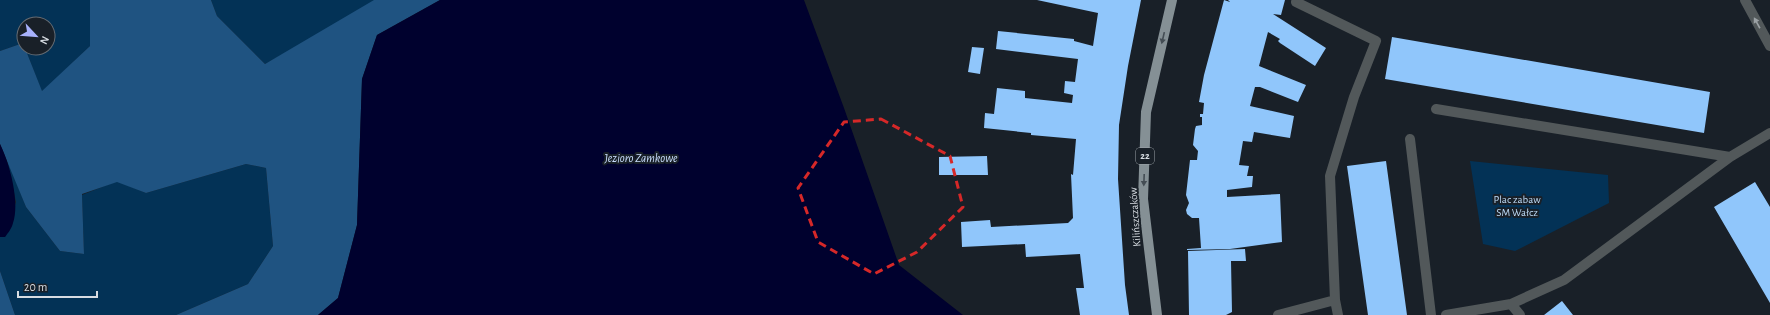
<svg xmlns="http://www.w3.org/2000/svg" width="1770" height="315" font-family="'Alegreya Sans',sans-serif">
	<style>
		.green { fill: #033256 }
		.forest { fill: #1f5381 }
		.water { fill: #00012e }
		.building { fill: #90c6fb }
		.lines { fill: none; stroke-linecap: round; stroke-linejoin: round }
		.minor { stroke: #52585a; stroke-width: 10 }
		.major { stroke: #859095; stroke-width: 10 }
		.oneway { fill: #9ba1a5 }
		.oneway2 { fill: #444d54 }
		.marked { fill: none; stroke: #d62828; stroke-width: 3; stroke-dasharray: 8 5; stroke-linejoin: round }
		.labels { text-anchor: middle; dominant-baseline: central; stroke-width: 4; stroke-linejoin: round; paint-order: stroke }
		.shield { fill: #192028; stroke: #9ea4aa; stroke-width: 1 }
		.shield-label { font-size: 10px; font-weight: bold; fill: #d7dce2 }
		.park-label { font-size: 11px; fill: #bddaf6; stroke: #192028 }
		.street-label { font-size: 11px; fill: #d7dce2; stroke: #192028 }
		.water-label { font-size: 12px; font-style: italic; fill: #c8dcfc; stroke: #192028 }
	</style>
	<rect width="100%" height="100%" fill="#192028"/>
	<path class="green" d="M0,0H90V46L42,92L25,48H48V24H24V46L23,43L0,51Z
		M211,0H382L265,64L217,16Z
		M6,155L26,207L60,251L84,254L82,195L117,181L146,193L246,164L266,168L273,246L248,284L176,315H15L0,271V237H5L16,202Z
		M1470,161L1608,175L1609,203L1515,251L1483,244Z"/>
	<path class="forest" d="M90,0H211L217,16L265,64L374,0H440L377,35L362,79L357,225L338,298L318,315H176L248,284L273,246L266,168L246,164L146,193L117,182L82,194L84,254L60,251L26,207L0,144V51L23,43L42,91L90,46Z
		M0,271L15,315H0Z"/>
	<path class="water" d="M440,0H804L844,108L899,265L963,315H318L338,298L357,225L362,79L377,35Z
		M0,144C10,164 20,202 13,223C12,228 8,233 5,237H0Z"/>
	<path class="building" d="M1037,0H1141L1128,66L1119,125L1118,179L1125,285L1129,315H1080L1076,288H1084L1080,254L1026,257L1025,244L962,247L961,222L990,220L991,227L1068,223L1073,218L1071,174L1073,175L1076,139L1031,135V133L984,128L985,113L994,114L997,88L1025,91V98L1072,103L1073,95L1064,93L1065,81L1075,82L1078,59L996,49L998,31L1074,39V41L1093,46L1098,13Z
		M1224,0L1230,2L1228,0H1285L1281,15L1273,14L1326,48L1315,66L1280,43L1278,41L1280,39L1268,32L1259,66L1306,85L1298,102L1260,87H1255L1250,106L1294,116L1290,138L1254,132L1252,142L1243,141L1239,165L1249,166L1247,176H1253L1252,187L1227,190V197L1280,194L1282,242L1230,249L1187,250V249L1201,248L1199,218H1192L1187,214L1186,210L1189,203L1186,195L1190,160H1197L1198,151L1193,145L1195,129L1196,126L1202,125V117H1200V114H1203L1204,103L1199,102L1204,75Z
		M1392,37L1710,92L1704,133L1385,79Z
		M972,47L984,48L980,74L968,72Z
		M987,156L988,175H939V157Z
		M1386,161L1407,315H1368L1347,166Z
		M1755,182L1770,207V303L1714,207Z
		M1245,249L1246,261H1231L1232,312L1226,315H1189L1188,251Z
		M1562,301L1573,315H1544Z"/>
	<g class="lines">
		<path class="minor" d="M1745,0L1770,46
			M1296,2L1376,41L1354,97L1330,176L1335,300
			M1436,109L1730,157
			M1410,139L1431,315
			M1511,304L1520,315
			M1278,315L1335,300L1338,315
			M1446,315L1511,304L1564,280L1730,157L1770,133"/>
		<path class="major" d="M1157,315L1143,199L1146,112L1172,0"/>
	</g>
	<defs><path id="oneway-solid" d="M-6-.8H1V-3.2L6.5 0L1 3.2V.8H-6Z"/></defs>
	<use class="oneway" href="#oneway-solid" transform="translate(1757 23) rotate(-119)"/>
	<g class="oneway2">
		<use href="#oneway-solid" transform="translate(1163 38) rotate(103)"/>
		<use href="#oneway-solid" transform="translate(1144 180) rotate(92)"/>
	</g>
	<path class="marked" d="M881,119L950,156L963,207L917,252L874,274L818,242L798,188L844,122Z"/>
	<g class="labels">
		<rect class="shield" x="1136" y="148" width="18" height="16" rx="3"/>
		<g class="shield-label">
			<text x="1145" y="156">22</text>
		</g>
		<g class="park-label">
			<text x="1517" y="199">Plac zabaw<tspan x="1517" dy="13">SM Wałcz</tspan></text>
		</g>
		<g class="street-label">
			<text transform="translate(1135 217) rotate(-94)">Kilińszczaków</text>
		</g>
		<g class="water-label">
			<text x="641" y="158">Jezioro Zamkowe</text>
		</g>
	</g>
	<g transform="translate(36 36) rotate(116)"><circle r="19" fill="#192028" stroke="#656b72"/>
	<path d="M0-3L7 15L0 10L-7 15Z" fill="#a7b1fc"/>
	<text y="-6" font-size="11" font-weight="bold" text-anchor="middle" fill="#d7dce2">N</text>
	</g>
	<path d="M18 291v6h79v-6" fill="none" stroke="#d7dce2" stroke-width="2"/>
	<text x="24" y="291" font-size="12" fill="#d7dce2" stroke="#192028" stroke-width="3" paint-order="stroke">20 m</text>
</svg>
